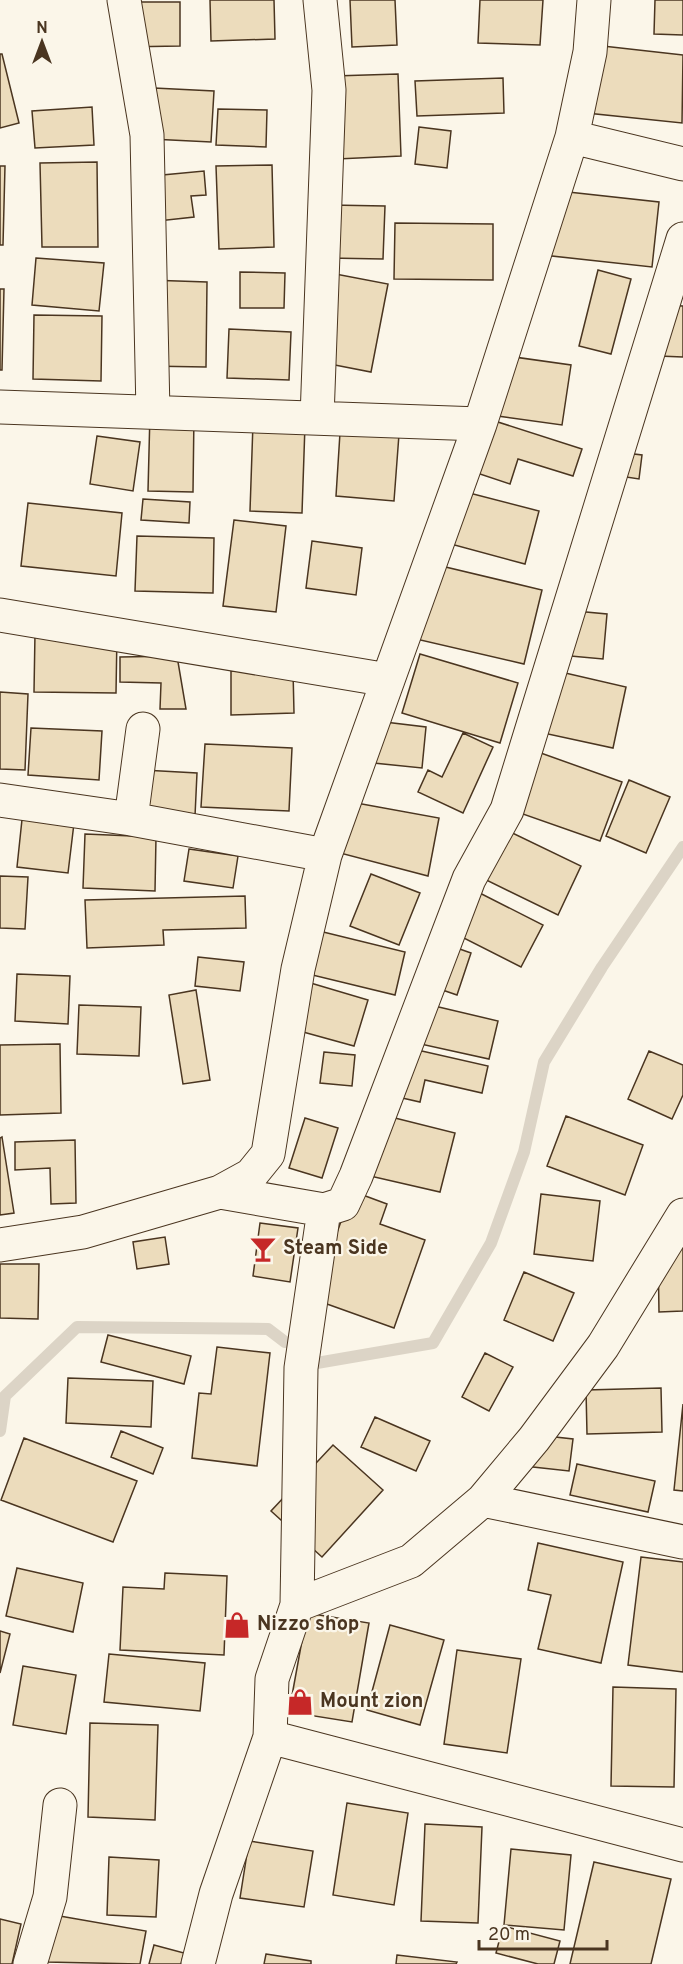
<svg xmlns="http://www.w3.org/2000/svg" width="683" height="1964" font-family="Overpass,sans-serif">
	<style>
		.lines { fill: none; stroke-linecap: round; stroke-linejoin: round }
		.stream { stroke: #dcd4c6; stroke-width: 12 }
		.building { fill: #ecdcbc; stroke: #4a3520; stroke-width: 1.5 }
		.minor-casing { stroke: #4a3520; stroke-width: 35 }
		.minor { stroke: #fbf6e9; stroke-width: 33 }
		.labels { text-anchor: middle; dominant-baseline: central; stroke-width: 4.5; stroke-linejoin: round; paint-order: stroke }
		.poi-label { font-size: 20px; font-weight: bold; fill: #4a3520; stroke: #fbf6e9; text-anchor: start }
	</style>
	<rect width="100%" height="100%" fill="#fbf6e9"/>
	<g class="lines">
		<path class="stream" d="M311,1364L433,1343L491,1243L524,1152L544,1062L602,967L683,847
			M0,1431L5,1396L77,1327L268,1329L285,1342"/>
	</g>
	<path class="building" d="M210,0H274L275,39L211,41Z
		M350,0H395L397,45L352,47Z
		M480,0H543L540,45L478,43Z
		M655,0H683V35L654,34Z
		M121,2H180V46L122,47Z
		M585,44L683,55L682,123L577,112Z
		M0,54H2L19,123L0,128Z
		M398,74L401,156L337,159L334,76Z
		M503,78L504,113L417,116L415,81Z
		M154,88L214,91L211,142L151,139Z
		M92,107L94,145L35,148L32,111Z
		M218,109L267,110L266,147L216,145Z
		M419,127L451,131L447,168L415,164Z
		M97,162L98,247H42L40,163Z
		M272,165L274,247L219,249L216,166Z
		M0,166H5L3,245H0Z
		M204,171L206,195L191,196L194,217L158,221L152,176Z
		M550,190L659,202L652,267L543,255Z
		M330,205L385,206L383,259L328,258Z
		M395,223L493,224V280L394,279Z
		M36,258L104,263L99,311L32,305Z
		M598,270L631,279L611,354L579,346Z
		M240,272L285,273L284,308H240Z
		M325,272L388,284L371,372L309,360Z
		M148,280L207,282L206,367L147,366Z
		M0,289H4L2,370H0Z
		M661,305L683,306V357L659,356Z
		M34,315L102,316L101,381L33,379Z
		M229,329L291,332L289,380L227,378Z
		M500,355L571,365L562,425L491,415Z
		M150,413L194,414L193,492L148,491Z
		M476,415L582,449L573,476L518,459L510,484L459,467Z
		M341,417L400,421L394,501L336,496Z
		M253,423L305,425L302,513L250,511Z
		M97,436L140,442L133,491L90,484Z
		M609,451L642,455L639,479L607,474Z
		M450,488L539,511L525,564L436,540Z
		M143,499L190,502L189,523L141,520Z
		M28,503L122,513L116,576L21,566Z
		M234,520L286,526L276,612L223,606Z
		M137,536L214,538L213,593L135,591Z
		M312,541L362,548L356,595L306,588Z
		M433,564L542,590L524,664L416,639Z
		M554,609L607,614L603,659L549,654Z
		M35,633L117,634L116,693L34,692Z
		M420,654L518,683L500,743L402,713Z
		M177,656L186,709H160L161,683L120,682V657Z
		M548,669L626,687L613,748L534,731Z
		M293,670L294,713L231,715V671Z
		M0,692L28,694L25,770L0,769Z
		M368,720L426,727L422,768L364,762Z
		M31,728L102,731L99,780L28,775Z
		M463,733L493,747L463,813L418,792L428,770L442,777Z
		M205,744L292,748L289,811L201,807Z
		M524,747L622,782L600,841L503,807Z
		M143,770L197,773L195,816L141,814Z
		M629,780L670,797L646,853L606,836Z
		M340,800L439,818L428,876L340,853Z
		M23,810L75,815L68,873L17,867Z
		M500,827L581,866L558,915L476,875Z
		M85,834L156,837L155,891L83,888Z
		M189,849L238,856L233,888L184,881Z
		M371,874L420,893L399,945L350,926Z
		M0,876L28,877L25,929L0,928Z
		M462,884L543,925L521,967L440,926Z
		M245,896L246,928L163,930L164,945L87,948L85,900Z
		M311,929L405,952L395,995L300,972Z
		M437,941L471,953L457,995L422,983Z
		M198,957L244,962L240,991L195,986Z
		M17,974L70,976L68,1024L15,1021Z
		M287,976L368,1000L354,1046L274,1024Z
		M196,990L210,1080L183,1084L169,995Z
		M426,1004L498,1021L489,1059L416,1043Z
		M79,1005L141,1007L139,1056L77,1054Z
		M60,1044L61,1113L0,1115V1045Z
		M391,1044L488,1066L482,1093L425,1080L420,1102L380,1093Z
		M649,1051L683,1065V1095L672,1119L628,1099Z
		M324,1052L355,1055L352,1086L320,1083Z
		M371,1112L455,1133L440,1192L357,1173Z
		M566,1116L643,1145L625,1195L547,1166Z
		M305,1118L338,1128L322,1178L289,1168Z
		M2,1137L14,1213L0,1215V1138Z
		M75,1140L76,1203L51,1204L50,1168L15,1170V1142Z
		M352,1191L387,1204L380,1224L425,1240L394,1328L313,1299Z
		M541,1194L600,1201L593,1261L534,1254Z
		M260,1223L298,1228L290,1282L253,1276Z
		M165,1237L169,1264L137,1269L133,1242Z
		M683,1248V1311L659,1312L658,1249Z
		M0,1264H39L38,1319L0,1318Z
		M524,1272L574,1293L553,1341L504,1320Z
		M108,1335L191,1356L184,1384L101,1362Z
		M217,1347L270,1353L257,1466L192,1458L199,1393L211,1394Z
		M485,1353L513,1367L489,1411L462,1397Z
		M68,1378L153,1381L151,1427L66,1423Z
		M661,1388L662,1432L587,1434L586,1390Z
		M683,1404V1491L674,1490Z
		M375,1417L430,1441L416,1471L361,1447Z
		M121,1431L163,1448L153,1474L111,1457Z
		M519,1433L573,1439L569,1471L515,1465Z
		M24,1438L137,1481L113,1542L1,1500Z
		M333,1445L383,1490L322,1557L271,1511Z
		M577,1464L655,1481L648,1512L570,1495Z
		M538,1543L623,1562L601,1663L538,1649L551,1595L528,1590Z
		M641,1557L683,1562V1672L628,1665Z
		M17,1568L83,1583L73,1632L6,1616Z
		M165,1573L227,1576L224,1655L120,1650L123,1587L164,1589Z
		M307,1613L369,1623L352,1722L289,1712Z
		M390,1625L444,1640L420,1725L367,1710Z
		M0,1631L10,1634L0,1673Z
		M457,1650L521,1659L507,1753L444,1744Z
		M109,1654L205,1663L200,1711L104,1702Z
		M23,1666L76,1675L66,1734L13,1725Z
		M613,1687L676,1689L674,1787L611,1786Z
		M90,1723L158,1725L155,1820L88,1817Z
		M347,1803L408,1813L394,1905L333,1895Z
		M425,1824L482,1827L478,1923L421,1921Z
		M249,1841L313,1851L304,1907L240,1898Z
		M511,1849L571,1855L564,1930L504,1925Z
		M109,1857L159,1860L156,1917L107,1915Z
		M594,1862L671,1879L651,1964H570Z
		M54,1915L146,1931L140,1964L46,1962Z
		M0,1919L21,1924L12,1964H0Z
		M503,1926L560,1941L554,1964H538L496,1953Z
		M154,1945L184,1953L181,1964H149Z
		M266,1954L311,1961V1964H264Z
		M397,1955L457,1962L456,1964H396Z"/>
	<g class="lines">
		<defs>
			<path id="minor" d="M124,0L147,135L153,412
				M572,137L683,164
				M0,407L480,424
				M317,418L329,90L320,0
				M0,615L388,680
				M0,800L131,819L325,855
				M131,819L143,729
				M220,1192L324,1210L343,1204L356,1176L469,879L507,810L683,239
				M0,1245L83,1232L220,1192L251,1175L268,1154L298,969L325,855L480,424L572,137L590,52L594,0
				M483,1500L683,1542
				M297,1605L301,1368L324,1210
				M270,1737L683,1845
				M30,1964L50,1897L60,1805
				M198,1964L216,1894L270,1737L272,1679L297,1605L411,1561L483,1500L534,1439L603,1346L683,1215"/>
		</defs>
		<use href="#minor" class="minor-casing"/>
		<use href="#minor" class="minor"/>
	</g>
	<defs>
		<symbol id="bar-bare" viewBox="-9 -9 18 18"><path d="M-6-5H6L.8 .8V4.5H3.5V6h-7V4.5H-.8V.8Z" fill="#c62828" stroke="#fbf6e9" stroke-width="2.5" paint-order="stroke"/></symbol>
		<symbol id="shop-bare" viewBox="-9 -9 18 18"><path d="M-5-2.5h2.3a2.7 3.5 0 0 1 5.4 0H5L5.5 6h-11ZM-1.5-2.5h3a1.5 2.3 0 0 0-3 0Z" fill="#c62828" stroke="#fbf6e9" stroke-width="2.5" paint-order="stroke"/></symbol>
	</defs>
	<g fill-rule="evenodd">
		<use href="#bar-bare" x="244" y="1230" width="38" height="38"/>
		<use href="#shop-bare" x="218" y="1606" width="38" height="38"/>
		<use href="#shop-bare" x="281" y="1683" width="38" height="38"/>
	</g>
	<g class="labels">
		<g class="poi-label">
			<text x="283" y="1249">Steam Side</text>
			<text x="257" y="1625">Nizzo shop</text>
			<text x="320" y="1702">Mount zion</text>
		</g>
	</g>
	<g transform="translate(42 42)" stroke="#fbf6e9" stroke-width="4.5" paint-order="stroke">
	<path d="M0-4.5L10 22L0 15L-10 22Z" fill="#4a3520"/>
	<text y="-9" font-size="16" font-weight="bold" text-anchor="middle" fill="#4a3520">N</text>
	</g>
	<path d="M479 1940v9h128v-9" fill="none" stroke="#4a3520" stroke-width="3"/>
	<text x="488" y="1940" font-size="18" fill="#4a3520" stroke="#fbf6e9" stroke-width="4.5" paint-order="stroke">20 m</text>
</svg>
